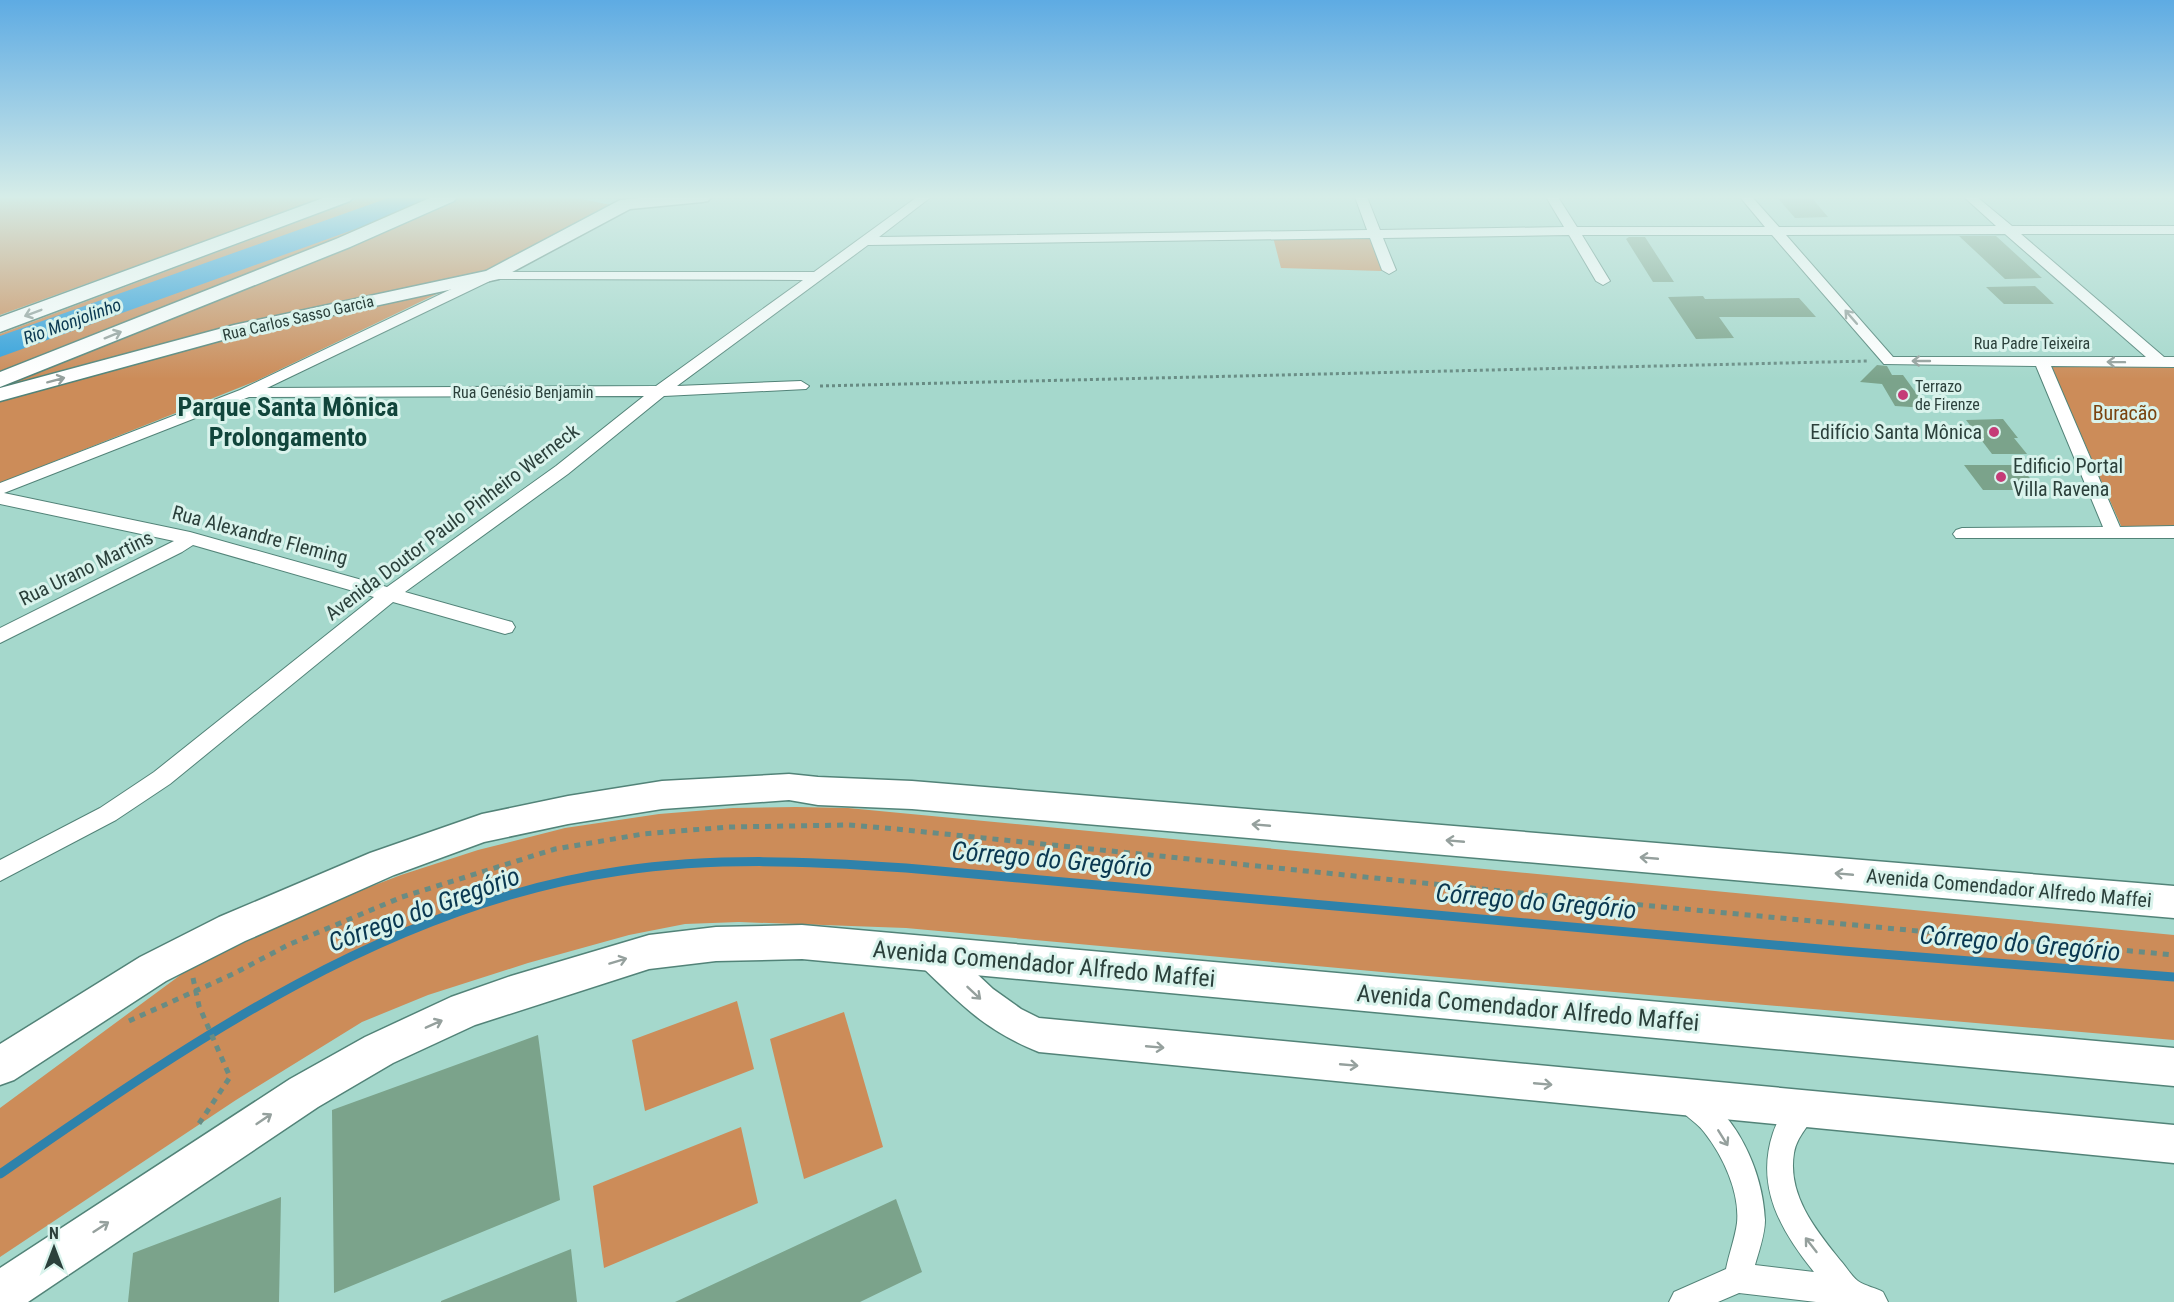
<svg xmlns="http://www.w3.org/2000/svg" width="2174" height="1302" font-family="'Roboto Condensed',sans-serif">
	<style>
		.green { fill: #cc8c59 }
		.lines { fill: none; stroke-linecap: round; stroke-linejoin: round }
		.stream { stroke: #2e82ab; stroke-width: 9 }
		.river { fill: #2f9edb; fill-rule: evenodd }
		.building { fill: #7ba38b }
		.street-casing { stroke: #528378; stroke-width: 2 }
		.secondary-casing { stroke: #528378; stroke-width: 3 }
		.primary-casing { stroke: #528378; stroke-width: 3 }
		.path-far1 { stroke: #688c84; stroke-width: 3; stroke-dasharray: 3 3; stroke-linecap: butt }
		.path { stroke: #688c84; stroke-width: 5; stroke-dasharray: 6 6; stroke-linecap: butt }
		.street { fill: #fff; fill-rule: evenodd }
		.secondary { fill: #fff; fill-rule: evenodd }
		.primary { fill: #fff; fill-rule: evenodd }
		.oneway { stroke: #95a09d }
		.poi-dot { fill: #c53c77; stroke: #d9f3ec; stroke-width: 2 }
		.labels { text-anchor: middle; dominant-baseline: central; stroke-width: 6; stroke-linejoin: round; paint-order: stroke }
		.far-street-label { font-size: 16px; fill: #2b403b; stroke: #d9f3ec }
		.far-poi-label { font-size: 16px; fill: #2b403b; stroke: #d9f3ec; text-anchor: start }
		.far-water-label { font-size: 18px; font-style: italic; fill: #0a3851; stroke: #d9f3ec }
		.park-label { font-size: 20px; fill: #7a430f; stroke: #d9f3ec }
		.poi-label { font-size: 20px; fill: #2b403b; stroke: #d9f3ec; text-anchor: end }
		.street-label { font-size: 20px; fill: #2b403b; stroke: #d9f3ec }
		.near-street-label { font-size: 24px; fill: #2b403b; stroke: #d9f3ec }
		.district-label { font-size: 26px; font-weight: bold; fill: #11453b; stroke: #d9f3ec }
		.near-water-label { font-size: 26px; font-style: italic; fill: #0a3851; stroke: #d9f3ec }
	</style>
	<rect width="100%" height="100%" fill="#a5d8cc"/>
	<path class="green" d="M0,197H327L0,315Z
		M363,197H433L386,220L0,374V334Z
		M456,197H571L611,205L490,270L0,392V388L13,382L364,240Z
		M1273,237H1365L1371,240L1382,271L1281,268Z
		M447,289L256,381L0,483V399L255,330Z
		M2050,364L2174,365V527L2122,528Z
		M796,807L848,808L2174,935V1040L1393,973L906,928L739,922L685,924L629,935L528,963L428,995L362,1022L236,1100L0,1257V1108L190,968L256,934L309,910L401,875L478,850L565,828L659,814L733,808Z
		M737,1001L754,1069L645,1111L632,1040Z
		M844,1012L883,1147L804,1179L770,1039Z
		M741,1127L758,1203L604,1268L593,1186Z"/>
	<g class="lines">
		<path class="stream" d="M0,1174C188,1044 388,904 620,871C715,857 811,861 906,868L1843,951L2174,977"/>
		<path class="river" d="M391,197H427L424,203L375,222L0,357V336Z"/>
	</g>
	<path class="building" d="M1777,197H1811L1828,217L1795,218Z
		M1959,236H1996L2042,278L2005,279Z
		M1629,237H1645L1674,282H1653L1626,239Z
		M2035,286L2054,304H2004L1986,287Z
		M1703,296L1705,299L1799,298L1816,317H1719L1734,338L1696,339L1668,297Z
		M1877,365L1887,366L1892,375H1903L1927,408L1895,406L1882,384L1860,382Z
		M2003,419L2018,438H2014L2027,454H1992L1966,420Z
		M1964,465H2018L2041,490H1983Z
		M538,1035L560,1200L334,1293L332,1110Z
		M281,1197L279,1302H128L133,1253Z
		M896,1199L922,1272L860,1302H675Z
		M571,1249L577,1302H441V1301Z"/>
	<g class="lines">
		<defs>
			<path id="street" d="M917,197H931L879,237L1367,230L1355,197H1367L1380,230L1564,227L1546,197H1558L1577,227H1765L1740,197H1752L1779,227L1996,226L1964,197H1977L2012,226H2174V234H2021L2164,357H2174V367L2051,366L2120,527L2174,526V538H1956L1953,534L1956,530L1962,528L2103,527L2036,366L1884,364L1772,235H1582L1610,281L1603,285L1596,281L1569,235L1383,238L1396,270L1389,274L1382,270L1370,238L868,245L677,386L801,381L809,386L806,389L664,396L568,474L405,592L512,622L515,627L512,632L505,634L393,602L170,784L116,820L0,881V860L100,808L154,772L374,597L193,545L182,552L0,643V628L174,541L0,504V483L240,390L487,272H814ZM2005,234L2146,357H1893L1786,235ZM494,279L803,280L656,386L267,388ZM644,396L556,466L387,587L190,532L4,493L249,397Z
				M1689,1089C1736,1108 1763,1172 1765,1220C1765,1234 1759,1251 1755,1265L1814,1272C1781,1231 1755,1187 1773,1133C1778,1118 1788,1102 1804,1096L1813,1100L1817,1109C1811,1125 1797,1135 1794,1153C1787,1195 1816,1230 1840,1260C1846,1266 1851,1276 1858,1281C1865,1286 1876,1288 1883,1292L1888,1302H1816L1739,1293L1718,1302H1669L1674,1292L1726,1269C1729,1254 1735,1238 1737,1223C1740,1192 1723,1156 1704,1132C1695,1120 1682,1116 1676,1102L1680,1093Z"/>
			<path id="secondary" d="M650,197H711L708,201L702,202L630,209L499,279L237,336L0,401V388L234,325L486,271L620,200Z
				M931,938L943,942L993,989L1021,1009L1039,1018L2174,1125V1163L1039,1052C984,1030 961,1004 919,964L914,953L919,942Z"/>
			<path id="primary" d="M326,197H353L350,201L0,332V317Z
				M432,197H457L454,201L350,247L0,387V372L336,239Z
				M789,774L818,777L912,781L2174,886V918L912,809L818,805L789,800L662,809L568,824L484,842L394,875L245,941L166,981L14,1080L0,1085V1044L140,957L219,917L370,853L482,814L568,796L662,781Z
				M802,925L2174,1048V1086L802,959L716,961L649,969L475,1025L393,1063L318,1107L28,1302H0V1268L290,1079L365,1037L451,997L511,976L649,935L716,927Z"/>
		</defs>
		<use href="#street" class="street-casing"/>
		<use href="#secondary" class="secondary-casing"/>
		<use href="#primary" class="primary-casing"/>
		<path class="path-far1" d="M820,386L1868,361"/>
		<path class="path" d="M193,978L199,1006L230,1077L198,1125
			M129,1021L233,974L288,945L402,897L555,849L643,834L728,827L849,825L896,829L1599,901L2174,955"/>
		<use href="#street" class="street"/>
		<use href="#secondary" class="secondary"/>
		<use href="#primary" class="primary"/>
	</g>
	<defs><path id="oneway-shaft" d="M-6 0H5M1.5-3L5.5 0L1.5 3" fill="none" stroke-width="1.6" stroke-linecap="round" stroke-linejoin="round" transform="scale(1.5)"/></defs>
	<g class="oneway">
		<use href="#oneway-shaft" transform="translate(33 313) rotate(159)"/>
		<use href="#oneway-shaft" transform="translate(1851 317) rotate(-131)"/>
		<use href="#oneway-shaft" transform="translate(113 335) rotate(-22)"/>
		<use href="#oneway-shaft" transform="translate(1921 361) rotate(-180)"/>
		<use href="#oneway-shaft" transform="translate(2116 362) rotate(-179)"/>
		<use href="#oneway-shaft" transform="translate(56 380) rotate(-15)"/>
		<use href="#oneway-shaft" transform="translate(1261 825) rotate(-175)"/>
		<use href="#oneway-shaft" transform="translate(1455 841) rotate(-175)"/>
		<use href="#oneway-shaft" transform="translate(1649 858) rotate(-175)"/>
		<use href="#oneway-shaft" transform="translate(1844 874) rotate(-175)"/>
		<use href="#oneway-shaft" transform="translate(618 961) rotate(-17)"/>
		<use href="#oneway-shaft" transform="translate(974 993) rotate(43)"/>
		<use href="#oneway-shaft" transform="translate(434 1024) rotate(-24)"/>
		<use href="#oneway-shaft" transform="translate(1155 1047) rotate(5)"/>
		<use href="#oneway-shaft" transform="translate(1349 1065) rotate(5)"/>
		<use href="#oneway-shaft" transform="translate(1543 1084) rotate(5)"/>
		<use href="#oneway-shaft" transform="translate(264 1119) rotate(-34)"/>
		<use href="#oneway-shaft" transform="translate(1723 1138) rotate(58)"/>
		<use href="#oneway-shaft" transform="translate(101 1227) rotate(-33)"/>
		<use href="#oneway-shaft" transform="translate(1811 1245) rotate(-128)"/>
	</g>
	<linearGradient id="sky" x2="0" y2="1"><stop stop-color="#5eabe3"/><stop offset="0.52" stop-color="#d6ede8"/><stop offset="1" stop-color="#d6ede8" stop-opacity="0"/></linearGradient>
	<rect width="2174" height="379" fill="url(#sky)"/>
	<g class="poi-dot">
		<circle cx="1903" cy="395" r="6"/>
		<circle cx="1994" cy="432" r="6"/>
		<circle cx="2001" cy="477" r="6"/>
	</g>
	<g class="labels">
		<g class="far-street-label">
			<text transform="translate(298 318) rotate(-13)">Rua Carlos Sasso Garcia</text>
			<text x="2032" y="343">Rua Padre Teixeira</text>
			<text x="523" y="392">Rua Genésio Benjamin</text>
		</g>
		<g class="far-poi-label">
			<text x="1915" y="386">Terrazo<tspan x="1915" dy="18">de Firenze</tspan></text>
		</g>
		<g class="far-water-label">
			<text transform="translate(72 321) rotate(-20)">Rio Monjolinho</text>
		</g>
		<g class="park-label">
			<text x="2125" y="413">Buracão</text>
		</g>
		<g class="poi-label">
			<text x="1982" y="432">Edifício Santa Mônica</text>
			<text x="2013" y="466" text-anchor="start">Edificio Portal<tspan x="2013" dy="23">Villa Ravena</tspan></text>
		</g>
		<g class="street-label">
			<text transform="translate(452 522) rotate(-37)">Avenida Doutor Paulo Pinheiro Werneck</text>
			<text transform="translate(260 535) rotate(15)">Rua Alexandre Fleming</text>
			<text transform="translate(86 568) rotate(-26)">Rua Urano Martins</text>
			<text transform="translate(2009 888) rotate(5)">Avenida Comendador Alfredo Maffei</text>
		</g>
		<g class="near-street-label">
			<text transform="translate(1044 964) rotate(5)">Avenida Comendador Alfredo Maffei</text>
			<text transform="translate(1528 1008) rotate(5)">Avenida Comendador Alfredo Maffei</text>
		</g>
		<g class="district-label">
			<text x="288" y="407">Parque Santa Mônica<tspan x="288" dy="30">Prolongamento</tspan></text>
		</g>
		<g class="near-water-label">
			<text transform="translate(1052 859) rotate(5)">Córrego do Gregório</text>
			<text transform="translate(1536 901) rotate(5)">Córrego do Gregório</text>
			<text transform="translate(424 909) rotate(-20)">Córrego do Gregório</text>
			<text transform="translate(2020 943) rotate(5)">Córrego do Gregório</text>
		</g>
	</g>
	<g transform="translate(54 1248)" stroke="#d9f3ec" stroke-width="4.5" paint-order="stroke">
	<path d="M0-4.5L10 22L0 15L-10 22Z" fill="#2b403b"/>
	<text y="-9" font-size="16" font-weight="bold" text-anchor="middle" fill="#2b403b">N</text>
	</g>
</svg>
